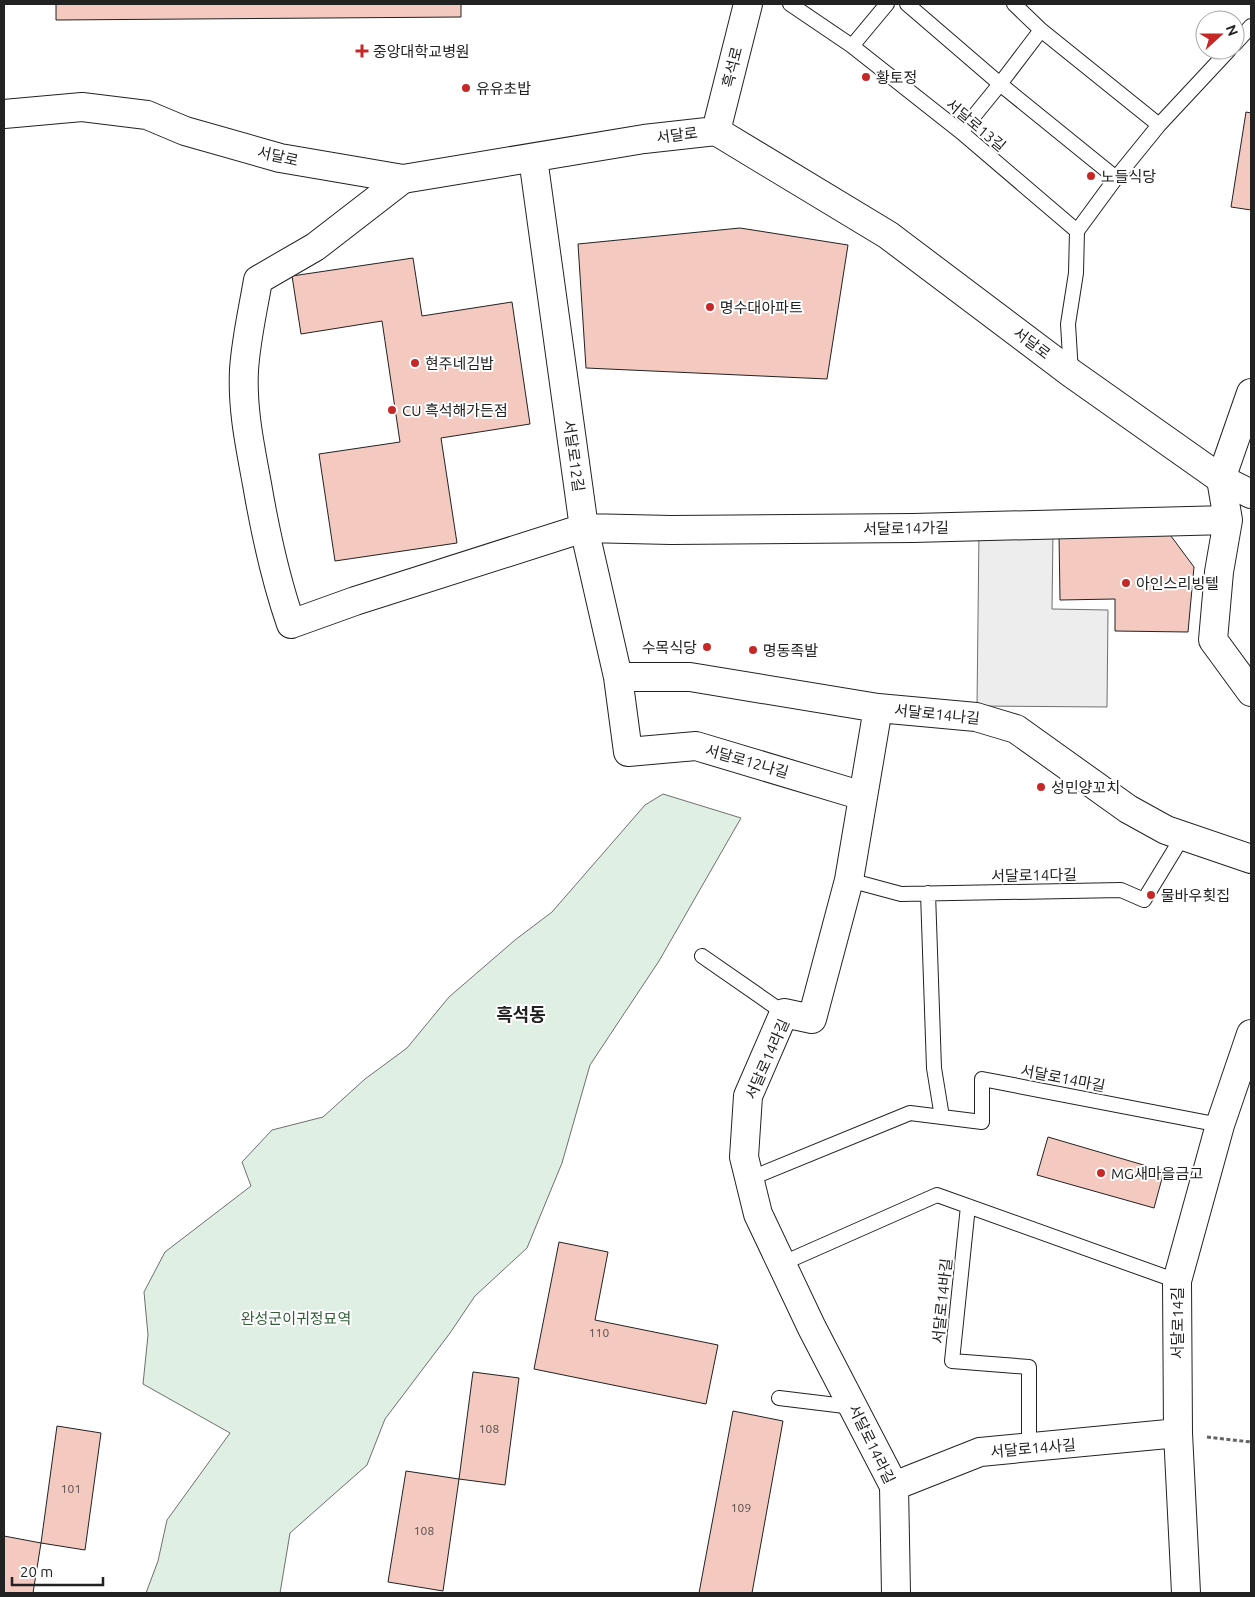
<svg xmlns="http://www.w3.org/2000/svg" width="1255" height="1597" font-family="Ubuntu,'Noto Sans KR',sans-serif">
	<style>
		.green { fill: #e0efe3; stroke: #6f6f6f }
		.parking { fill: #ededed; stroke: #6f6f6f }
		.building { fill: #f3c9c0; stroke: #222 }
		.lines { fill: none; stroke-linecap: round; stroke-linejoin: round }
		.service-casing { stroke: #222; stroke-width: 16 }
		.minor-casing { stroke: #222; stroke-width: 30 }
		.tertiary-casing { stroke: #222; stroke-width: 30 }
		.path { stroke: #646464; stroke-width: 3; stroke-dasharray: 4 2.5; stroke-linecap: butt }
		.service { stroke: #fff; stroke-width: 14 }
		.minor { stroke: #fff; stroke-width: 28 }
		.tertiary { stroke: #fff; stroke-width: 28 }
		.poi-dot { fill: #c62828; stroke: #fff; stroke-width: 2 }
		.labels { text-anchor: middle; dominant-baseline: central; stroke-width: 4; stroke-linejoin: round; paint-order: stroke }
		.number-label { font-size: 12px; fill: #564c4a }
		.poi-label { font-size: 15px; fill: #222; stroke: #fff; text-anchor: start }
		.street-label { font-size: 15px; fill: #222; stroke: #fff }
		.park-label { font-size: 15px; fill: #2f5e38; stroke: #fff }
		.quarter-label { font-size: 18px; font-weight: bold; fill: #222; stroke: #fff }
	</style>
	<rect width="100%" height="100%" fill="#fff"/>
	<path class="green" d="M663,794L741,818L659,961L590,1065L562,1163L527,1248L475,1296L450,1333L385,1419L367,1465L290,1533L280,1593H146L158,1561L167,1520L230,1433L143,1384L148,1335L144,1292L165,1252L251,1186L242,1162L272,1130L323,1117L365,1079L407,1048L449,997L515,940L552,912L645,805Z"/>
	<path class="parking" d="M979,531H1053L1052,609L1108,610L1107,707L977,706Z"/>
	<path class="building" d="M56,4H461V17L56,20Z
		M1246,112L1251,113V210L1231,207Z
		M740,228L848,245L827,379L586,368L578,244Z
		M413,258L422,316L512,302L530,424L441,438L457,543L335,561L319,454L400,442L382,321L301,334L292,276Z
		M1168,532L1194,567L1188,632L1115,631V599L1060,600L1059,533Z
		M1048,1137L1164,1171L1154,1208L1037,1175Z
		M559,1242L608,1252L595,1320L718,1345L706,1404L534,1369Z
		M473,1372L519,1378L505,1485L459,1479Z
		M733,1411L783,1421L752,1593H699Z
		M57,1426L101,1433L85,1550L41,1543Z
		M406,1471L459,1479L443,1591L388,1582Z
		M4,1536L41,1543L33,1593H4Z"/>
	<g class="lines">
		<defs>
			<path id="service" d="M790,4L852,46L961,132L1077,231
				M907,4L1000,84L1116,178
				M1014,4L1041,30L1159,125
				M1235,44L1251,26
				M852,46L887,4
				M961,132L1000,84L1041,30
				M1071,373L1068,324L1076,273L1077,231L1116,178L1159,125L1229,50
				M849,880L901,894L1121,890L1144,900L1183,836
				M928,893L934,1068L942,1117
				M702,956L784,1013
				M749,1179L910,1113L982,1122V1079L1220,1125
				M968,1206L952,1361L1029,1367V1448
				M781,1264L937,1195L1177,1281
				M779,1398L853,1407"/>
			<path id="minor" d="M533,158L584,528L618,677L628,752L696,746L863,796
				M403,179L315,247L258,280C253,310 246,339 244,370C242,409 250,446 257,484C265,531 275,578 291,624L355,601L584,528L671,530L913,528L1228,520
				M1251,393L1221,479L1228,520L1219,572L1213,640L1251,692
				M618,677H690L878,708L976,717L1016,729L1128,809L1166,830L1251,859
				M878,708L849,880L812,1019L784,1013L748,1096L744,1157L758,1214L812,1328L894,1486L896,1593
				M894,1486L980,1452L1178,1433
				M1186,1593L1178,1433L1177,1281L1220,1125L1251,1034"/>
			<path id="tertiary" d="M4,114L82,107L147,115L185,131L280,158L403,179L644,139L716,131L888,235L1071,373L1221,479L1251,494
				M716,131L748,4"/>
		</defs>
		<use href="#service" class="service-casing"/>
		<use href="#minor" class="minor-casing"/>
		<use href="#tertiary" class="tertiary-casing"/>
		<path class="path" d="M1207,1437L1251,1442"/>
		<use href="#service" class="service"/>
		<use href="#minor" class="minor"/>
		<use href="#tertiary" class="tertiary"/>
	</g>
	<g class="poi-dot">
		<path d="M359.5 43.5h5v5h5v5h-5v5h-5v-5h-5v-5h5z"/>
		<circle cx="866" cy="77" r="5"/>
		<circle cx="466" cy="88" r="5"/>
		<circle cx="1091" cy="176" r="5"/>
		<circle cx="710" cy="307" r="5"/>
		<circle cx="415" cy="363" r="5"/>
		<circle cx="392" cy="410" r="5"/>
		<circle cx="1126" cy="583" r="5"/>
		<circle cx="707" cy="647" r="5"/>
		<circle cx="753" cy="650" r="5"/>
		<circle cx="1041" cy="787" r="5"/>
		<circle cx="1151" cy="895" r="5"/>
		<circle cx="1101" cy="1173" r="5"/>
	</g>
	<g class="labels">
		<g class="number-label">
			<text x="599" y="1332">110</text>
			<text x="489" y="1428">108</text>
			<text x="71" y="1488">101</text>
			<text x="741" y="1507">109</text>
			<text x="424" y="1530">108</text>
		</g>
		<g class="poi-label">
			<text x="373" y="51">중앙대학교병원</text>
			<text x="876" y="77">황토정</text>
			<text x="476" y="88">유유초밥</text>
			<text x="1101" y="176">노들식당</text>
			<text x="720" y="307">명수대아파트</text>
			<text x="425" y="363">현주네김밥</text>
			<text x="402" y="410">CU 흑석해가든점</text>
			<text x="1136" y="583">아인스리빙텔</text>
			<text x="697" y="647" text-anchor="end">수목식당</text>
			<text x="763" y="650">명동족발</text>
			<text x="1051" y="787">성민양꼬치</text>
			<text x="1161" y="895">물바우횟집</text>
			<text x="1111" y="1173">MG새마을금고</text>
		</g>
		<g class="street-label">
			<text transform="translate(732 67) rotate(-76)">흑석로</text>
			<text transform="translate(976 125) rotate(40)">서달로13길</text>
			<text transform="translate(677 135) rotate(-7)">서달로</text>
			<text transform="translate(278 156) rotate(13)">서달로</text>
			<text transform="translate(1032 343) rotate(37)">서달로</text>
			<text transform="translate(574 456) rotate(82)">서달로12길</text>
			<text transform="translate(906 528) rotate(-1)">서달로14가길</text>
			<text transform="translate(937 714) rotate(6)">서달로14나길</text>
			<text transform="translate(747 761) rotate(16)">서달로12나길</text>
			<text transform="translate(1034 875) rotate(-1)">서달로14다길</text>
			<text transform="translate(767 1059) rotate(-66)">서달로14라길</text>
			<text transform="translate(1063 1078) rotate(11)">서달로14마길</text>
			<text transform="translate(942 1301) rotate(-84)">서달로14바길</text>
			<text transform="translate(1177 1323) rotate(-90)">서달로14길</text>
			<text transform="translate(872 1444) rotate(64)">서달로14라길</text>
			<text transform="translate(1033 1448) rotate(-5)">서달로14사길</text>
		</g>
		<g class="park-label">
			<text x="296" y="1318">완성군이귀정묘역</text>
		</g>
		<g class="quarter-label">
			<text x="521" y="1014">흑석동</text>
		</g>
	</g>
	<rect width="1255" height="1597" fill="none" stroke="#222222" stroke-width="10"/>
	<g transform="translate(1220 35) rotate(69)"><circle r="24" fill="#ffffff" stroke="#a7a7a7"/>
	<path d="M0-4L9 19L0 12L-9 19Z" fill="#c62828"/>
	<text y="-8" font-size="14" font-weight="bold" text-anchor="middle" fill="#222222">N</text>
	</g>
	<path d="M12 1577v8h91v-8" fill="none" stroke="#222222" stroke-width="2.5"/>
	<text x="20" y="1577" font-size="15" fill="#222222" stroke="#ffffff" stroke-width="4" paint-order="stroke">20 m</text>
</svg>
